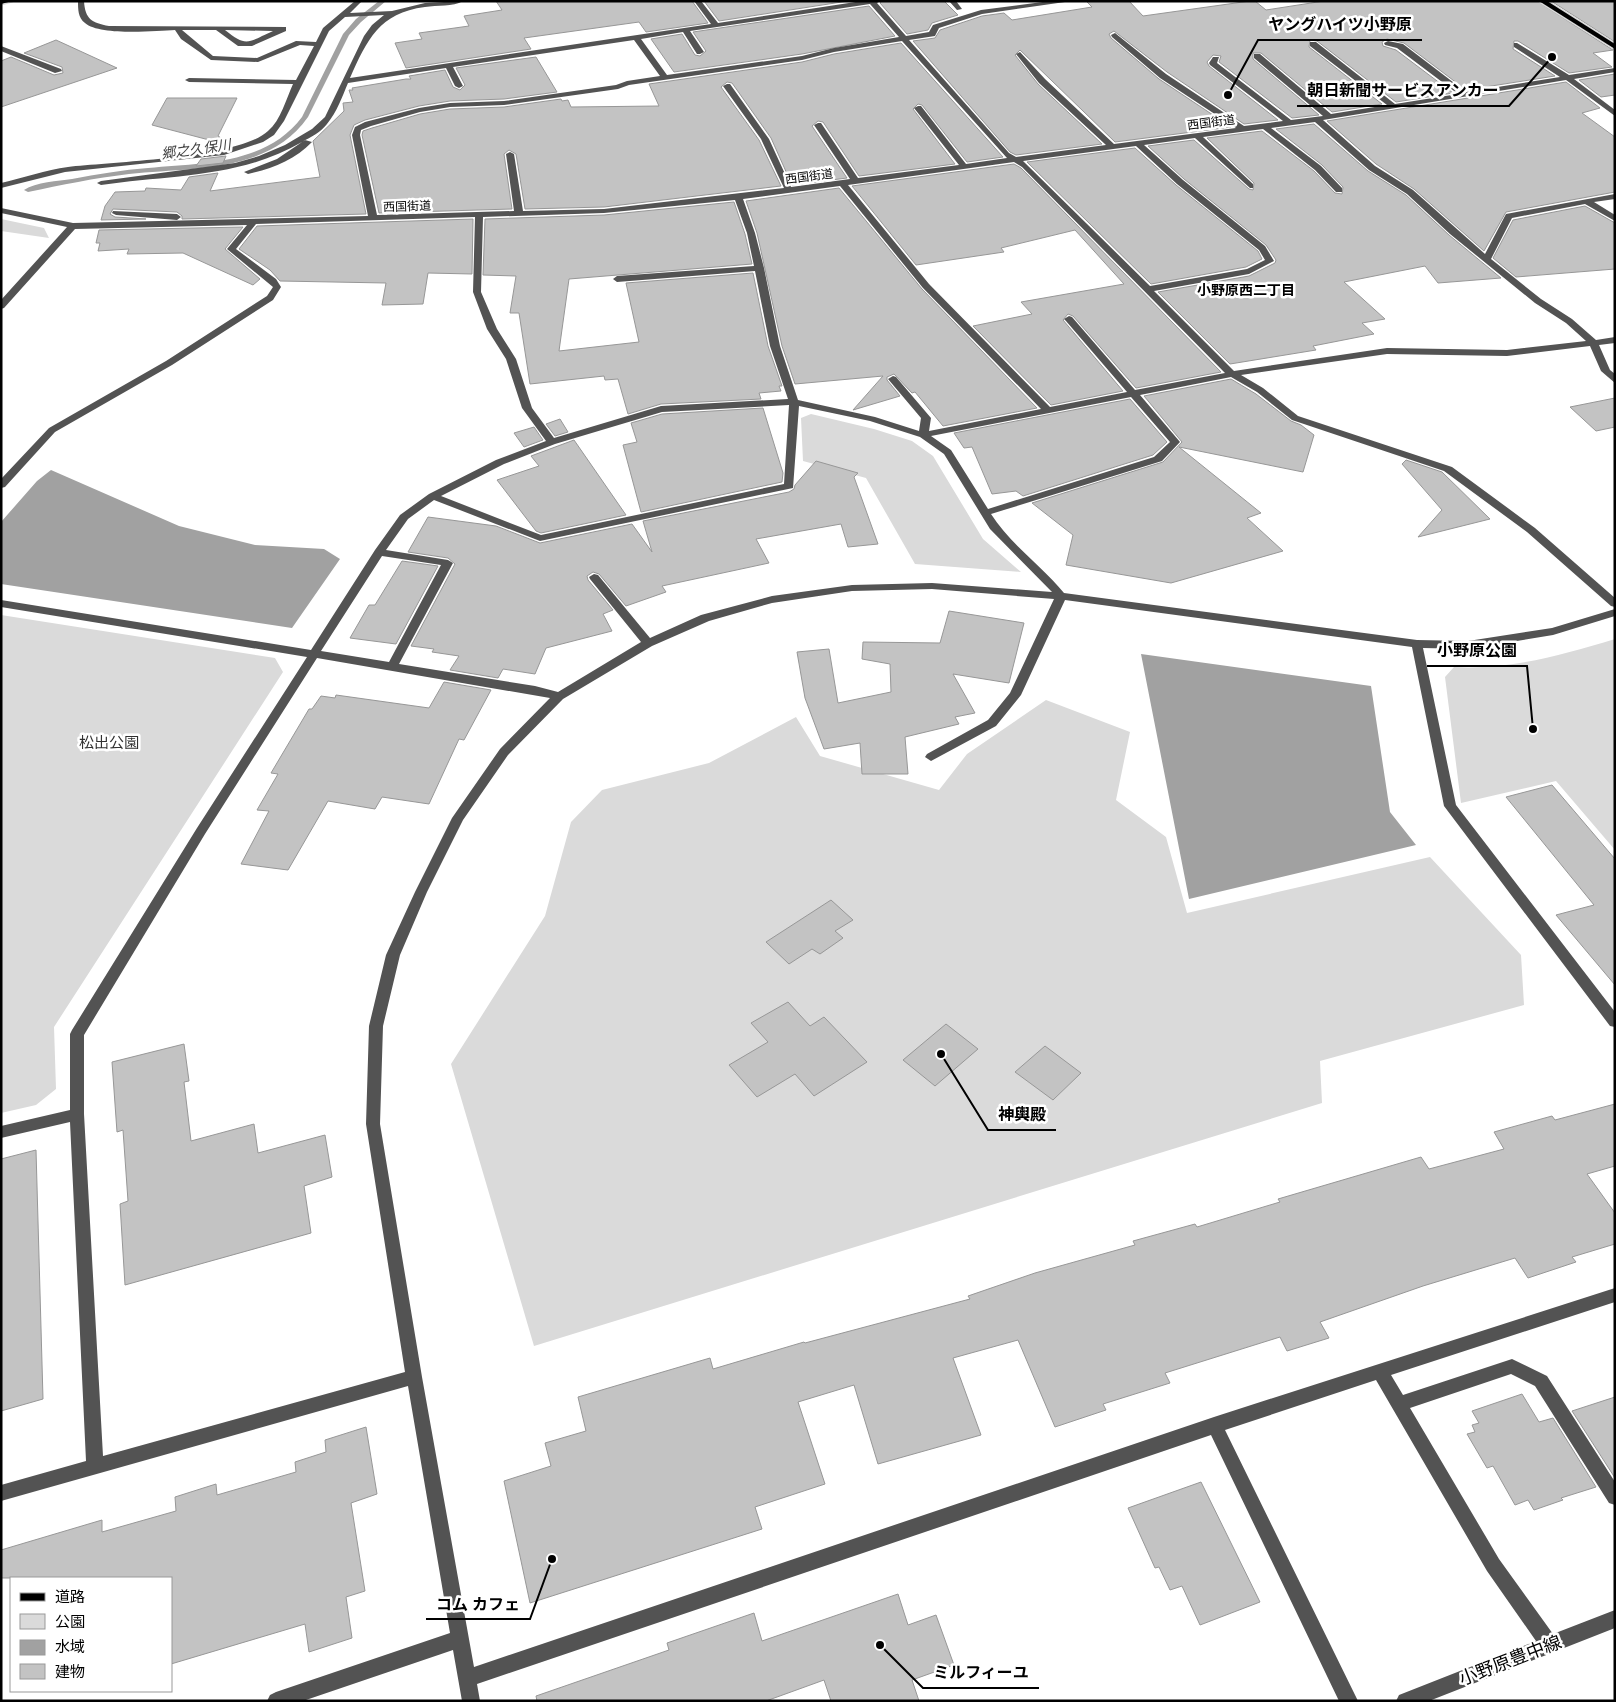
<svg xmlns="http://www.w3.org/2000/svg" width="1616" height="1702" font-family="'IBM Plex Sans','Noto Sans JP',sans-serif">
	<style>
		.green { fill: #dadada }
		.water { fill: #a1a1a1 }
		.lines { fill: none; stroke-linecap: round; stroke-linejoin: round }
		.stream { fill: #a1a1a1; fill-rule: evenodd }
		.building { fill: #c3c3c3; stroke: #979797 }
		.major-casing { stroke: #dbdbdb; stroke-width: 3 }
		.highway-casing { stroke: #dbdbdb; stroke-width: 3 }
		.minor { fill: #535353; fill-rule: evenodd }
		.major { fill: #000; fill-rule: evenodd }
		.highway { fill: #000; fill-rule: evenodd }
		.labels { text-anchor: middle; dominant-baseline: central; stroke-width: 5; stroke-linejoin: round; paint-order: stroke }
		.far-street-label { font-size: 12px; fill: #000; stroke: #fff }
		.far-water-label { font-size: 14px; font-style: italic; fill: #424242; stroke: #fff }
		.far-neighbourhood-label { font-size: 14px; font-weight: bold; fill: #000; stroke: #fff }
		.park-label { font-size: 15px; fill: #313131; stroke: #fff }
		.near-street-label { font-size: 18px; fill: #000; stroke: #fff }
		.leader { fill: none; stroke: #000; stroke-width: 2 }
		.callout-dot { fill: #000; stroke: #fff; stroke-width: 2 }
		.callout-label { font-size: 16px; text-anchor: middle; font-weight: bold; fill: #000; stroke: #fff; stroke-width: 5; stroke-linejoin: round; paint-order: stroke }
	</style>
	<rect width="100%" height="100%" fill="#fff"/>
	<path class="green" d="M1,219L44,228L49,238L1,231Z
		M811,414L874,429L912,441L933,456L983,539L1021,572L915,564L866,478L803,461L801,418Z
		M1,615L275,658L283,672L54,1027L56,1089L36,1105L1,1113Z
		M1615,639V850L1556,781L1461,803L1445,677L1454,667C1510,670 1562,655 1615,639Z
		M1046,700L1130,732L1116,800L1166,837L1187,913L1430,857L1521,955L1524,1005L1320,1061L1322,1103L534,1346L451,1064L545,916L571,822L602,790L709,763L796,717L820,756L939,790L967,754Z"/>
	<path class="water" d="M51,470L179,526L255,545L324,549L340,559L292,628L1,584V522L37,481Z
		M1141,654L1371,686L1390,812L1416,845L1189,899Z"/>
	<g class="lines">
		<path class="stream" d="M379,1H386L361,22L349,35L308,117C268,174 191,167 129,174C95,178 61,185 28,192L24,190C36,182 58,181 72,179C97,174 123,170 148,168C202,163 266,165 302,117L343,34L356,19Z"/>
	</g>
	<path class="building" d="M496,1H692L708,23L646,32L639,22L524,38L531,49L406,68L395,43L422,39L419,33L469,26L464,16L502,10Z
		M704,1H848L719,21Z
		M882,1H944L958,15L932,23L928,30L907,34L880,3Z
		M1086,1H1129L1143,16L1250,1H1255L1266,10L1324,1H1537L1613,50L1593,53L1612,67L1569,73L1518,41H1514L1513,49L1555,76L1466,90L1404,43L1387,39L1382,42L1383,46L1396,50L1453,93L1396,102L1317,41L1310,40L1309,47L1382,104L1332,112L1261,53H1253V59L1319,115L1292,118L1219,62L1221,56L1213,55L1207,62L1209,66L1278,120L1244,124L1167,72L1114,31L1109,34L1111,38L1159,79L1231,127L1115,142L1020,50L1015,55L1038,84L1102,144L1016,155L1010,152L913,41L935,38L940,30L982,16L1004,13L1012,20L1092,7Z
		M1551,1H1615V42Z
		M869,6L895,36L802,54L674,72L651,39L682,34L695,55L700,56L706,51L693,32Z
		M56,40L117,68L1,107V61L11,57L54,75L63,73L62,67L24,53Z
		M901,43L1003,157L967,162L922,105L918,104L913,109L955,164L859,176L823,122L818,121L812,126L847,178L792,185L771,138L732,83L727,82L721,87L759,140L781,186L604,207L525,209L516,154L509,150L504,154L512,209L379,213L362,135L363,131L372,128L420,114L450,109L504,107L561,99L562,101L568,100L571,107L659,106L649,84L802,62L834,54Z
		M536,57L557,92L504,99L450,101L419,106L365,120L354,125L350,135L366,214L182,219V216L177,212L113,209L110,214L115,217L146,219L101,220L105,206L115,192L145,191L146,188L181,190L189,177L218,173L210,191L320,177L313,141L344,111L343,103L353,102L349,90H353L352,88L406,79H411L409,76L445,70L453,87L460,90L465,85L456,68Z
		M1615,74V95L1601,97L1579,80Z
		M1566,82L1600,108L1582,113L1615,137V192L1506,212L1484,251L1414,189L1376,164L1327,121Z
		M167,98H237L218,136L231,144V145L207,150L213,141L152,125Z
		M1314,124L1368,171L1406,195L1449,235L1501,278L1438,283L1425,266L1344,282L1385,319L1362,323L1374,334L1313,346L1316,350L1230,364L1158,292L1249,276L1275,263L1276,260L1266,245L1184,179L1148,146L1194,140L1249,189L1253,190L1254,183L1207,138L1262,131L1314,171L1335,193L1342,194L1343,187L1322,165L1276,129Z
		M1135,148L1176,185L1258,251L1262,259L1246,267L1151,284L1027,162Z
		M226,156L223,163L196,166L201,159Z
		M1014,164L1021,168L1221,372L1136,388L1073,316L1068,314L1063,320L1123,391L1051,405L973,326L1032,314L1021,302L1124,284L1075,230L1001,248L1004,252L916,265L852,186Z
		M839,188L922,289L1037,408L943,426L915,392L912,393L894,374L887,377V380L900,396L853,410L883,376L795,384L782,346L757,233L746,201Z
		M734,202L745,234L752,264L569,279L559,351L639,342L626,283L753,273L768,346L782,386H779L781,391L759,393L761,399L661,404L628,414L618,379L605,380L604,376L530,384L519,313H510L516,276L483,275L485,219L604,215Z
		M1585,206L1615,223V269L1516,277L1493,258L1513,220Z
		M473,219L472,274L428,273L423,304L382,305L386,283L280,281L270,270L239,249L257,226Z
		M243,227L225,249L260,279L253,285L183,253L127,254L129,249L98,251L100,243H96L99,230Z
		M1231,379L1256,394L1291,421L1301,425L1314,435L1303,472L1179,447L1261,513L1247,518L1283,551L1171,583L1066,565L1073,535L1032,503L1163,462L1182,442L1144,396Z
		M1615,398V427L1596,431L1570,407Z
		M1130,399L1167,442L1153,455L1023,496L1016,491L992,494L972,447L964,448L954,433Z
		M763,408L783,473L782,482L641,512L623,445L637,442L631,423L662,414Z
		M560,419L568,432L555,436L546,424Z
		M534,427L543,440L524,447L514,433Z
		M574,440L626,515L541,533L536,531L497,480L539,466L531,456Z
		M1406,460L1442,472L1490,519L1418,537L1442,510L1402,464Z
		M816,461L858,473L854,477L878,544L848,547L841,524L756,539L769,563L662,586L666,592L626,606L599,574L593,572L587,576L588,580L613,610L603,614L612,631L546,648L535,674L503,669L498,678L450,670L459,656L432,652L434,649L411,646L455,564L448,558L408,552L428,517L496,526L540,543L632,524L652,552L643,521L789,492L794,489L795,485Z
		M402,561L438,566L396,644L350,638L369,605H375Z
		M949,611L1024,623L1009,683L953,674L975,713L955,717L959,724L905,737L908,774H862L860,743L824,749L805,698L797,652L829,649L838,703L891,692L890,664L862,659L863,642L940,643Z
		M444,682L491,690L464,740L459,739L429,804L382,797L375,809L328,801L288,870L241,864L269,811L257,810L278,774L271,773L309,709H312L321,696L335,698L336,695L429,708Z
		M1552,785L1615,859V985L1556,915L1594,905L1506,797Z
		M831,900L853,920L835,931L843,938L820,954L812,949L789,964L766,942Z
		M788,1002L810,1026L824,1017L867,1062L814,1096L795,1074L757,1097L729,1065L768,1042L751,1023Z
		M946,1024L978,1049L935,1086L903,1060Z
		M184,1044L189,1081L184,1082L191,1141L254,1124L258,1153L325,1135L332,1177L304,1186L311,1233L125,1285L120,1204L128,1201L123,1130L117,1132L112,1062Z
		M1045,1046L1081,1073L1053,1100L1015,1072Z
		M1615,1104V1166L1587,1174L1615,1213V1244L1572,1257L1576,1262L1528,1278L1515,1258L1423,1286L1320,1322L1329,1338L1287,1351L1280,1337L1165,1373L1170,1383L1103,1404L1106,1410L1055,1427L1018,1340L953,1358L981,1435L878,1464L854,1385L798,1402L825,1484L755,1507L762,1529L530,1603L504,1481L551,1466L545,1443L586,1431L578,1397L710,1358L713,1369L804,1342L805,1343L970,1299L968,1296L1035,1273L1135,1245L1133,1241L1195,1224L1197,1227L1280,1202L1278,1199L1421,1157L1429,1169L1504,1149L1494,1132L1552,1116L1555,1120Z
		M36,1150L43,1399L1,1411V1159Z
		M1522,1394L1539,1422L1553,1418L1596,1487L1561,1498L1563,1500L1534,1510L1528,1500L1515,1505L1493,1466L1487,1468L1467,1434L1475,1432L1472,1425L1479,1423L1472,1411Z
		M1615,1397V1478L1572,1411Z
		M366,1427L377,1494L351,1503L365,1591L346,1597L352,1638L309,1652L305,1624L171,1664V1578H1V1550L102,1520V1532L176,1511L175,1497L216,1484L217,1495L296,1472L295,1462L326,1452L325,1440Z
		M1201,1482L1260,1602L1200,1625L1182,1586L1170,1590L1159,1567L1155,1568L1128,1508Z
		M898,1594L908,1625L936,1615L954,1665L912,1680L919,1701H831L824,1680L766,1701H537L536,1696L669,1650L667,1643L754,1613L762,1641Z"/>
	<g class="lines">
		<defs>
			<path id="major" d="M1539,1H1547L1615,44V49Z"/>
			<path id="highway" d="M1,1H12L1,4Z"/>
		</defs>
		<use href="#major" class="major-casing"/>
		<use href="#highway" class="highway-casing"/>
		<path class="minor" d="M78,1H84C85,19 92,23 109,26L286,27V31L252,46H238L216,30H182L213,56L257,58L296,41L316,42L323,28L355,1H362L350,13L392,11L425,3L463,1C453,7 437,5 425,7C379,13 367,40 350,78L711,24L694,1H701L718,23L862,1H880L877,3L906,36L929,32L933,25L981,10L1050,1H1072L982,14L939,28L935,36L909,40L1009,153L1016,157L1106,145L1039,83L1016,54L1020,52L1045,79L1114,144L1236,128L1160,78L1112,37L1111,35L1115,33L1166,74L1244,126L1283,121L1210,65L1209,63L1213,57H1219L1217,63L1291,120L1323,116L1254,58V54H1260L1331,114L1387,105L1310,46V42H1316L1395,104L1458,94L1397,48L1385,45L1384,43L1388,41L1403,44L1466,92L1560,77L1514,47V43H1517L1569,75L1615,68V72L1574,79L1615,110V116L1566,80L1323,120L1375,166L1413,190L1485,254L1506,214L1615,194V199L1594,202L1615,215V221L1585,204L1512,218L1491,259L1541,299L1572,319L1596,340L1615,337V343L1599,345L1610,370L1615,374V383L1601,371L1590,346L1507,356L1387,354L1241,375L1263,388L1298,416L1452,467L1535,528L1615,598V607L1611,606L1527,532L1444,471L1292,420L1257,392L1231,377L1140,395L1180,442L1162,461L991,514C1010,544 1042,566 1064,593L1417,640L1468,641L1552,628L1615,609V616L1553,635L1468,649L1423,648L1456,805L1615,1012V1027L1610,1026L1444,806L1412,647L1065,600L1021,695L996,726L931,761L925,757L927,754L988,720L1010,693L1054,599L932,589L852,591L772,603L709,621L652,646L563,699L508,755L463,820L427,892L400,955L383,1026L380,1124L422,1377L474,1667L1214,1417L1615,1288V1302L1391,1375L1403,1395L1512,1359L1547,1376L1615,1482V1505L1609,1503L1535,1386L1511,1374L1410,1408L1499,1559L1553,1634L1615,1610V1628L1429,1701H1396L1399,1695L1536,1641L1487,1571L1376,1380L1225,1430L1358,1701H1339L1211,1435L477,1684L480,1701H462L453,1650L303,1701H267L270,1695L276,1692L450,1633L408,1386L1,1501V1485L86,1461L70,1122L1,1138V1126L70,1110V1034L72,1030L197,828L307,657L1,607V600L311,650L375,550L400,515L429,494L496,460L546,441L522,408L506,359L487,329L473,292L475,217L256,224L236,249L276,279L281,287L273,300L172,365L55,432L5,487L1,488V479L49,428L166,361L267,296L273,287L227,249L247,225L75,229L4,308L1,309V300L67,227L1,213V208L73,223L368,216L352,135L355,127L365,122L419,108L450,103L504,101L616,85L627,81L660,76L634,40L453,67L463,86L459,88L455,86L446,68L348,83C342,97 337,112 327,124C321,132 311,137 302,142C241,178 169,175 101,185L97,183L101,181L235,163L259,156L285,145L312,129L325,117L364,36L372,25L384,15L345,17L329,31L284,121L274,135L263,142L224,155L65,172L1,188V183C23,178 46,170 68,167C111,162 240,158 268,131C281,120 286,99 293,84L189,82L185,80L189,78L296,80L314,46L300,45L258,62L211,60L181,39L175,30C155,31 100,36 85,23C78,18 78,9 78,1ZM870,4L899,37L834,48L802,56L667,75L641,39L683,32L697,54H700L704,52L690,31ZM225,30L273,31C248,42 247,48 225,30ZM902,41L1007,158L966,164L921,106H918L914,108L959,165L858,178L821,123H818L814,125L850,179L791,187L769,139L730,84H727L723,86L761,139L784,188L604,209L523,211L514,154L510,152L506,154L514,211L377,215L360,135L361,130L371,126L420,112L450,107L504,105L618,89L629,85L802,60L834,52ZM1315,122L1369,170L1407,194L1450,234L1535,303L1566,323L1586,341L1507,350L1387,348L1234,371L1154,291L1249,274L1274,261L1265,246L1183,180L1144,145L1195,138L1250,188H1253V184L1203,137L1263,129L1315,170L1336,192H1342V188L1321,166L1271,128ZM1136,146L1177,184L1259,250L1265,260L1247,269L1150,286L1023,161ZM1014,162L1022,167L1225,373L1135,390L1072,317L1069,316L1064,319L1066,321L1127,392L1050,407L929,284L848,185ZM840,186L923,288L1041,409L929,431L931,418L896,377L893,376L888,379L921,418L919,431L875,417L798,400L780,346L764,268L755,233L743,199ZM735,200L747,233L754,266L617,276L613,279L617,282L755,271L770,346L788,399L661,406L554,438L532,408L516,359L497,329L481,292L483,217L604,213ZM1131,397L1170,442L1154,457L988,509L951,450L931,436ZM789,405L784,484L541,535L441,496L504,464L555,444L662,412ZM799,406L870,421L920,437L944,454L990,529L1052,592L932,583L852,585L772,596L701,615L650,638L598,575L594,574L589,577L590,579L641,642L558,692L535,686L399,664L453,563L448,560L386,550L408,519L434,500L540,541L793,488ZM382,556L441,565L389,662L321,651ZM317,658L550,698L500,749L452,818L415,892L386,955L369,1026L366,1124L405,1372L103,1456L84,1114V1035L205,834Z
			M949,1H956L962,9L957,10Z
			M1,46L61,69L62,71L55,73L1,51Z
			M305,140L312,142C295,160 271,169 248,174L244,172L277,159Z
			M113,211L177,214L181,217L177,220L116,215L112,213Z"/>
		<use href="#major" class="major"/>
		<use href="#highway" class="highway"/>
	</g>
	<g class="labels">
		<g class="far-street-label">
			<text transform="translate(1211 122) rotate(-7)">西国街道</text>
			<text transform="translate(809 176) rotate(-7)">西国街道</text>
			<text transform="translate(407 206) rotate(-2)">西国街道</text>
		</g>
		<g class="far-water-label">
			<text transform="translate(196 149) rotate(-8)">郷之久保川</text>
		</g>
		<g class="far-neighbourhood-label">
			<text x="1246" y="290">小野原西二丁目</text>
		</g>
		<g class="park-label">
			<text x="109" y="742">松出公園</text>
		</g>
		<g class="near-street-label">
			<text transform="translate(1510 1660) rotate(-21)">小野原豊中線</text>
		</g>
	</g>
	<path class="leader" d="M1228 95L1258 40H1422M1552 57L1509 106H1297M1533 729L1527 666H1427M941 1054L988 1130H1056M552 1559L530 1619H426M880 1645L923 1688H1039"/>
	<g class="callout-dot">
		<circle cx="1228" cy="95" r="5"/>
		<circle cx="1552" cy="57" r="5"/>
		<circle cx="1533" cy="729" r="5"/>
		<circle cx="941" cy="1054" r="5"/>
		<circle cx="552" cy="1559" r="5"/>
		<circle cx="880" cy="1645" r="5"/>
	</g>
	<g class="callout-label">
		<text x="1340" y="30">ヤングハイツ小野原</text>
		<text x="1403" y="96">朝日新聞サービスアンカー</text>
		<text x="1477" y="656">小野原公園</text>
		<text x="1022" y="1120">神輿殿</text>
		<text x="478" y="1610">コム カフェ</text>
		<text x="981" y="1678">ミルフィーユ</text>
	</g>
	<rect width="1616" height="1702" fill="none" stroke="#000000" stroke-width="5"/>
	<rect x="10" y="1577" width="162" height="115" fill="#ffffff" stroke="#999999"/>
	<rect x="20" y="1593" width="25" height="8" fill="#000000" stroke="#999999"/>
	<text x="55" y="1602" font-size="15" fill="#000000">道路</text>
	<rect x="20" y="1614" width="25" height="15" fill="#dadada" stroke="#999999"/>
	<text x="55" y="1627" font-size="15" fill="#000000">公園</text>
	<rect x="20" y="1640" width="25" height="15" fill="#a1a1a1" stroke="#999999"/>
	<text x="55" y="1652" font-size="15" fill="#000000">水域</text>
	<rect x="20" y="1664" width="25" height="15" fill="#c3c3c3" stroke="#999999"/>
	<text x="55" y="1677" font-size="15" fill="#000000">建物</text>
</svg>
